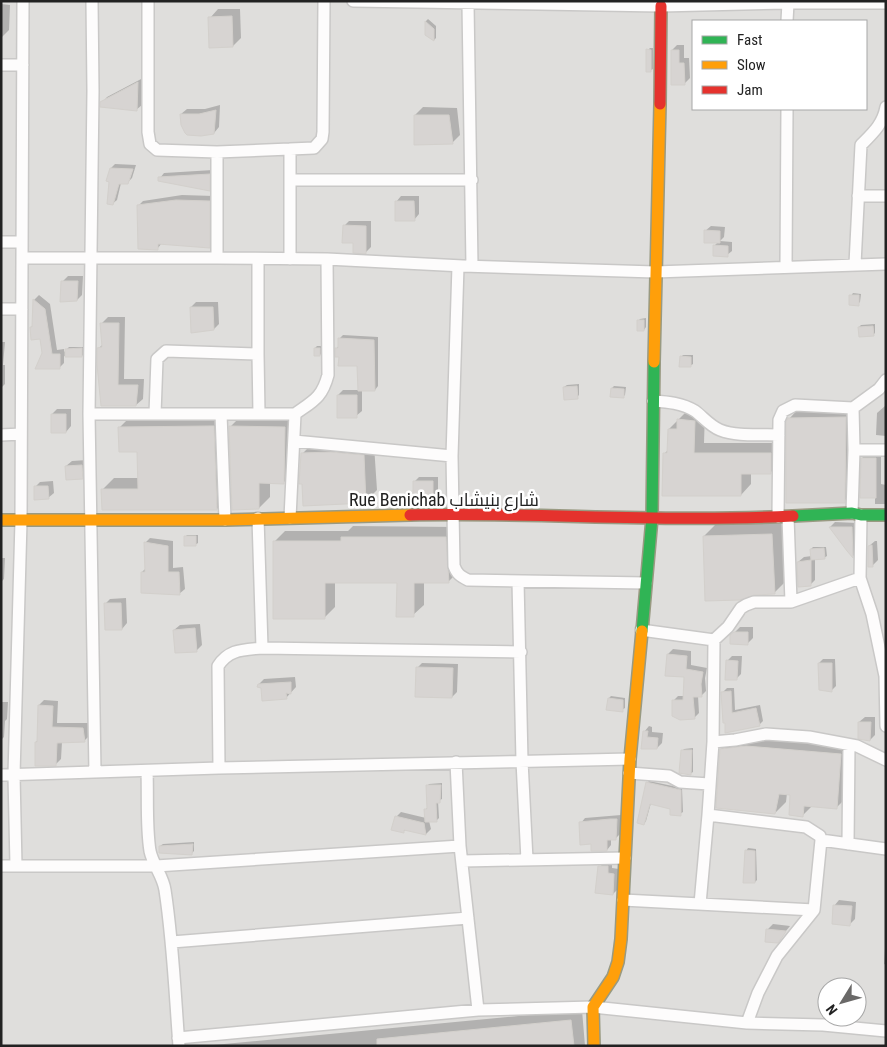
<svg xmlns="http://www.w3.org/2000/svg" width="887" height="1047" font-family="'Roboto Condensed',Cairo,sans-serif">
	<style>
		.residential { fill: #dfdedc; fill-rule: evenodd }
		.shadow { fill: #0003 }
		.building { fill: #d7d4d2; stroke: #d3d0cc }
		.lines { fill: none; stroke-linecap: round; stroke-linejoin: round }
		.street-casing { stroke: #c9c8c7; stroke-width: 14 }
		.fast-casing { stroke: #999a82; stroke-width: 14 }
		.slow-casing { stroke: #999a82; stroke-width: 14 }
		.jam-casing { stroke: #999a82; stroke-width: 14 }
		.street { stroke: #fdfcfc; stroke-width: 11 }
		.fast { stroke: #30b455; stroke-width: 11 }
		.slow { stroke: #ff9f0a; stroke-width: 11 }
		.jam { stroke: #e5322d; stroke-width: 11 }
		.labels { text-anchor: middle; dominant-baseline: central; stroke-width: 5; stroke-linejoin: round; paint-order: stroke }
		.street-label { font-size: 18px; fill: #222; stroke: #fff }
	</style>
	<rect width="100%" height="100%" fill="#f0eeeb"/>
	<path class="residential" d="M1,1H886V1046H1ZM693,21H866V109H693ZM827,987H857V1017H827Z"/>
	<path class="shadow" d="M1,4L10,5L9,30L1,38Z
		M218,9H240L241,38L233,46L210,18Z
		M428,19L436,26V38L434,40L427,34L426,21Z
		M677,45H684V58H689L690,78L685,83L672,50Z
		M650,48H653V69L650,71L648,50Z
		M143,78L142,105L136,110L102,103L107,97Z
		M1,83L2,123L1,124Z
		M220,105L219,127L214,133L181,114L187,109H205Z
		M423,107L457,108L460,135L452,143L415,115Z
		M115,164L136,165L132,178L127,183H121L117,200L112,204L111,168Z
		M213,170V186L209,190L160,178L164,173Z
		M182,195L214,196V242L209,247L162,243L157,249L138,206L143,201Z
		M401,196H419V214L414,220L396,202Z
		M349,221H371V247L366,252L355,241L344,226Z
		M711,226L725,227L724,237L720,241L732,242V251L727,255L714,246L718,242L705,231Z
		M68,276H83L82,295L77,300L63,281Z
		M853,293L861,294L860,302L858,304L851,296Z
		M39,295L50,304L57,350L64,349V352L69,347H84V354L82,356H64V363L59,368L43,353L42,338L31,327L34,325V300Z
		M196,302H218L219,324L214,329L191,307Z
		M108,317H125L124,379H144L143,399L136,405H102L99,348L103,344L101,324Z
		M646,318V327L644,330L638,321L640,319Z
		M875,324V333L873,335L859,327L861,325Z
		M343,335L378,337V386L375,390H362V411L356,416L338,395L343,390H359V364L340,356L337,348L339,345V339Z
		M1,342H5L3,365H5V384L1,388Z
		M317,346H322V353L320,355L315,348Z
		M683,355H693V364L690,366L681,357Z
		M579,384V395L577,397L564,387L567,385Z
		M614,386L626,387L625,395L623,397L612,388Z
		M885,406L886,436L876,435L877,413Z
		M800,407H856L855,490L844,501L789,419Z
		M57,409H71V426L66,432L52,414Z
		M689,409L705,411L704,443H781V462L770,473H751V484L741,495L664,454L668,450L669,429Z
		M224,416L228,498L217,509L103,489L114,478H139L138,450L119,428L130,417Z
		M241,416H295V471L284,482H270V497L259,508L230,427Z
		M313,443L374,445L377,490L366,501L302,454Z
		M868,452H881V484L886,485V504H875V496L862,458Z
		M87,460V472L82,478L66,466L72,461Z
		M419,477H438V498L433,503L414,482Z
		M53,481L54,493L48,498L35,487L40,482Z
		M835,522L857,523L858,552L853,556L830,527Z
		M783,523L785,582L774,593L704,536L715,525Z
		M353,526L456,527L459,571L448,582H424V605L413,615L398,582L335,581V607L325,617L274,542L285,531H348Z
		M187,535H198V543L195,545L185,537Z
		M150,538L173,541V568L183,567L185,589L179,594L142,572L146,568L145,543Z
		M875,541H877L878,560L872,566L869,546Z
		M813,547H826L827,556L824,558L815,559V580L810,585L798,562L804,557L812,556L811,549Z
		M1,558H5L4,579L1,582Z
		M126,598L127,623L122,629L105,604L110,599Z
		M200,624L202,645L196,651L174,630L180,625Z
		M740,627H753V638L748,643L731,636Z
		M673,649L691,651V665L707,668L705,678L706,691L701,696H698L699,713L694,718L673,701L678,696H684L686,676L668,654Z
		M732,656H742L741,674L736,679L727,661Z
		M823,659H835L836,686L832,690L819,663Z
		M422,663L458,664L457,692L452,697L417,668Z
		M295,677L296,687L286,698L259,684L264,679Z
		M727,688H734L735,710L760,705L763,721L759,725L726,731L723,692Z
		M611,696L625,698V708L622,710L609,698Z
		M44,700L58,701L57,723H88L89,736L84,741L62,742L61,759L56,764L36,742L38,740L39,705Z
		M1,702H8L7,719L5,721L4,737L1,740Z
		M865,717H875V735L870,740L859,722Z
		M649,726L652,727V732L663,733L662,743L657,748H642L644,732Z
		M758,735L851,743L847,797L836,808L812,806L803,815L791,794L787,793L786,802L775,813L721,749L732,738Z
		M693,748V772L690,774L682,751L684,749Z
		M649,781L682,788L683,812L680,814L672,808L651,803L646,821L644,824L647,783Z
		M442,783V799L438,801L439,818L437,820L429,821L431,829L426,834L406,829L403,832L396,817L401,812L426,818V809L428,807L427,786L429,784Z
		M621,815L620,834L615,839H611V845L607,850L592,843L581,823L585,818Z
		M194,842V851L192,853L160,846L163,844Z
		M748,848L756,849L757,880L755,882L746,851Z
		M605,861H612V868L619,869L618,889L613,894L600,867Z
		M839,900L856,902L855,919L850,924L834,906Z
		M773,924L790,926L777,942L767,930Z
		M886,933V965L884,964Z
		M582,1010L585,1046H203Z"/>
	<path class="building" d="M232,16L233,47L209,48L208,17Z
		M425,21L434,29V41L425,35Z
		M646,49L651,50V72H646Z
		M671,50H679V63H684L685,85H671Z
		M138,82L137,111L100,107V102Z
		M216,110L214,134L201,136L187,135L185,133L181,125L180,114H199Z
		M414,115H449L453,144L414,145Z
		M110,168L133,169L128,184H119L113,205L107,204L109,182L106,181Z
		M210,174V191L158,181V177Z
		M176,200L210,201V248L158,244V250L138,249L137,205Z
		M395,201H414L415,221H395Z
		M343,225L366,226V254L353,253V243H342Z
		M704,230L720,231V243H704Z
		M713,245L728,246V257L713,256Z
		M61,281H78L77,301L60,302Z
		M849,295H859V306L849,305Z
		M33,299L45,309L52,354H60V369H35L42,353L40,339L31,340L30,327H32Z
		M190,307H213L214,330L191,333Z
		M637,320H644V331H637Z
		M100,323H119L118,385H138L136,406H101L97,365V348L102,347Z
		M873,326L874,336L859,337L858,327Z
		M338,338L374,340L375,391H358L357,366H338L339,357H335V348H338Z
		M82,348V357H65V349Z
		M314,348H320V356H314Z
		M680,356L691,357V367H679Z
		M577,386L578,399L564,400L563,387Z
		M611,388L624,389V398L610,397Z
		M337,395H357V418H337Z
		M51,414H66V433H51Z
		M846,417L845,503H786V422L788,418Z
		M677,419L695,421L694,453H771V474H741V496H662L663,453H667L668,429H677Z
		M209,426H214L217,510H102L101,489H138L137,452H119L118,427Z
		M229,426L285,427L284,484L259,483V509L232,510Z
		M331,452L364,455L366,503L303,506L302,484H299L301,453Z
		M861,458H876V498H860Z
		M82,465L83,479L66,480L65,466Z
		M413,481H433V505H413Z
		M34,486H48L49,499L34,500Z
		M829,527H852L853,558L847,551Z
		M772,534L775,594L754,595L740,600L705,601L703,536Z
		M184,536H196V546H184Z
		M341,537H446L449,583H414V617H396L397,583H325V619H273V541H341Z
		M144,542L168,546V572H179L180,595L141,593V572H145Z
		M872,545L873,567H868V546Z
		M824,548L825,559L811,560L810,549Z
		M811,560V586L798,587L797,562Z
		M104,603H121L122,630H105Z
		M195,628L197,652L175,653L173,630Z
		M734,632H748V645L730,644V635Z
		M667,654L687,656L686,669L703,672L701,684L702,697H693L695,719L680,720L672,716V700H683L684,677L665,676Z
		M726,660L738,661L737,680H725Z
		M818,663H832V692L819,690Z
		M416,667L453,668L452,698L415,697Z
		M291,682V694L286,693L287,699L262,701L261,688L257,687L258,684Z
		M731,691L732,713L756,708L760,726L725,733V723H723L721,692Z
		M608,698L623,700V712L606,710Z
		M38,705L53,706L52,727L83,728L85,742L57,743L56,766H35V742H37Z
		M858,722H871L870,741L858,739Z
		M643,731H648L647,737L658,738L657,749H641Z
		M746,746L841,754L837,809L804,806L803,817L789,815L790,795L779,794L775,814L716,808L720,749Z
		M681,750H692L691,775L679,773Z
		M646,782L681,790V816L670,815V809L650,804L644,825L637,823Z
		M426,785H441L440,803H436L437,822H425L424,809H427Z
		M395,816L424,823L426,835L404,830V833L391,830Z
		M610,819H617L616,840H607V851H591V844L580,845L579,822Z
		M193,844L192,855L159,853V846Z
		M745,850L755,851V883H743Z
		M598,866H608V873L614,874L613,895L595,893Z
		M833,905L852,906L850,926L832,924Z
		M766,929L786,931L785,933L778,943L765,942Z
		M571,1020L574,1046H377V1039Z"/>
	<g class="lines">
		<defs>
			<path id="street" d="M92,1L93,91L89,414L95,772
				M148,1V132L150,144L157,150L217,152
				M353,1L661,6L788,3H886
				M468,4L472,266
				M787,21L788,3
				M1,65H23
				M290,180H472
				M858,196H886
				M1,242H22
				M22,258H217L327,259L463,266L655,272L886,264
				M217,258V152L290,149
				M290,259V149L314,148L322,139L323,132L324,1
				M855,264L861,145C873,133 883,124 886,107
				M458,266L452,456L454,566C457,574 460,576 468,580L646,583
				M786,267L787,109
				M1,309H22
				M258,354L259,414
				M653,401C668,402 682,403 695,411C703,417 710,426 720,430C738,437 760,434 779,435
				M853,408L854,450
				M89,414H295
				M155,414L157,359L166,351L258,354V259
				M221,414L225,520
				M1,435L21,434
				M294,441L452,456
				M852,513L854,450H886
				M861,515L860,578L872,614L885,676L886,726
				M778,517L779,420L783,411L795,405L853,408L879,389L886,380
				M788,517L791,602L860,578
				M258,518L262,648
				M290,518L295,414C313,401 322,398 328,375L327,259
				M518,581L522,761L527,860
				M641,630L714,640L713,742L708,815L700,904
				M714,640L728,627L741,608L746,605L754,602H791
				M713,742L735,740L766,734L809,737L857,746L886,760
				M219,768L218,666C229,649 243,650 262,648L521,652
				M147,771C148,798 146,826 150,851C153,865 163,876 165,890C173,942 175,994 179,1046
				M629,773L669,776L680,782L709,784
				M1,775L219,768L630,759
				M708,815L806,827L820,836L821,840
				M848,844L849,745
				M462,861L625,858
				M1,866H156L460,846
				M16,866L14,775L21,521L23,1
				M623,900L814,910
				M172,942L468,918
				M478,1010L593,1007L747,1023L823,1025L886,1031
				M747,1023L758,993L777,956L814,910L821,840L886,849
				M178,1038L478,1010L460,846L456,762"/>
			<path id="fast" d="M793,516L852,513L861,515H886
				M642,631L652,518L654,362"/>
			<path id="slow" d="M654,362L660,104
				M1,520H225L410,515
				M594,1046L593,1007L613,977L618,962L621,939L630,759L642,631"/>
			<path id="jam" d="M660,104L661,6
				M410,515C538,512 666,523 793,516"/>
		</defs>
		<use href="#street" class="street-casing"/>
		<use href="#fast" class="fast-casing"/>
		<use href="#slow" class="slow-casing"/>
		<use href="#jam" class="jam-casing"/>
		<use href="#street" class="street"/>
		<use href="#fast" class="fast"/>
		<use href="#slow" class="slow"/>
		<use href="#jam" class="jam"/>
	</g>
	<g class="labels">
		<g class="street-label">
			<text x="444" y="499">Rue Benichab شارع بنيشاب</text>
		</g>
	</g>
	<rect width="887" height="1047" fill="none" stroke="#222222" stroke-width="5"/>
	<rect x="692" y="20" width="175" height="90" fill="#ffffff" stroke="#a7a7a7"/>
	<rect x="702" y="36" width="25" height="8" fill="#30b455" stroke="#a7a7a7"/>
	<text x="737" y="45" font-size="15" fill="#222222">Fast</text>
	<rect x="702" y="61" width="25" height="8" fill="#ff9f0a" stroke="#a7a7a7"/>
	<text x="737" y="70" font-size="15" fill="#222222">Slow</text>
	<rect x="702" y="86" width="25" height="8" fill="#e5322d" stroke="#a7a7a7"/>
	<text x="737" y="95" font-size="15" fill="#222222">Jam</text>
	<g transform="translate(842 1002) rotate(233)"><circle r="24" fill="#ffffff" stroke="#a7a7a7"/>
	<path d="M0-4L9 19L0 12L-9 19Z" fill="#6a6968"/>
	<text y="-8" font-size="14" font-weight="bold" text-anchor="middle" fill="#222222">N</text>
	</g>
</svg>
